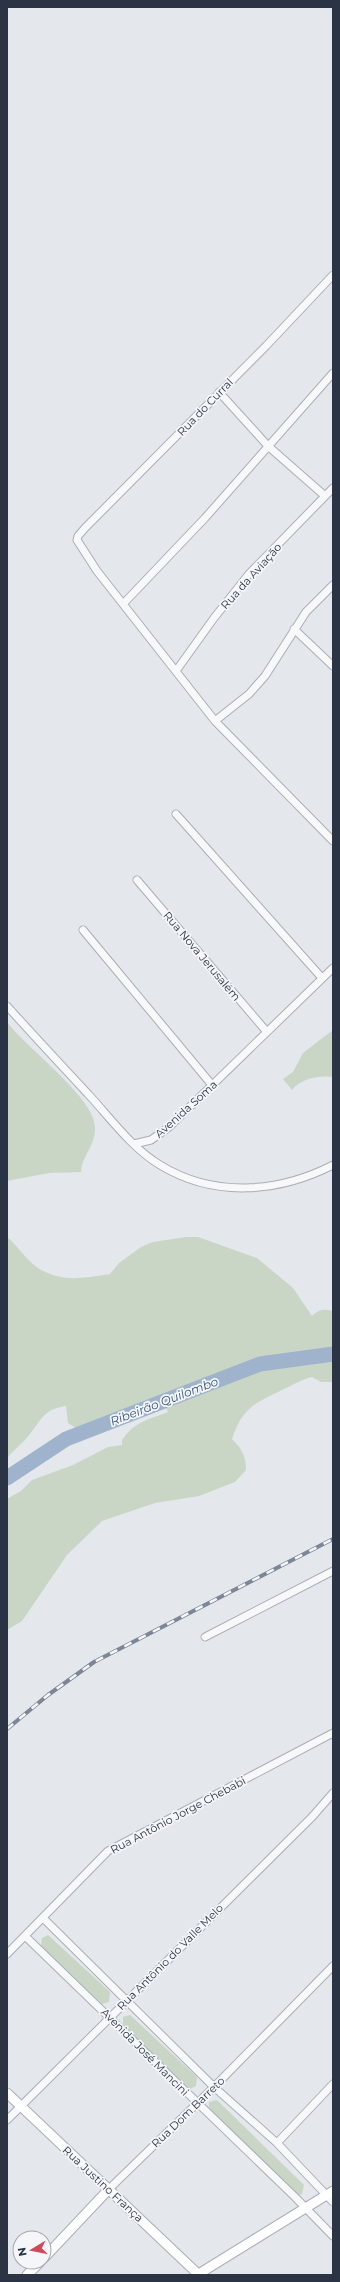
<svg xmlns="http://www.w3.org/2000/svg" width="340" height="2282" font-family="Montserrat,sans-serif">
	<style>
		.green { fill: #c9d6c5 }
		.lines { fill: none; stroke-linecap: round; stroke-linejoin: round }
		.river { stroke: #9fb4cc; stroke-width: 15 }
		.street-casing { stroke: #a9aeb7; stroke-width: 9 }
		.secondary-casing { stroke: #a9aeb7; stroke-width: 11 }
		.street { stroke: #f7f8fa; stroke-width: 7 }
		.secondary { stroke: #fff; stroke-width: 9 }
		.rail-casing { stroke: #7d8696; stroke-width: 4 }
		.rail { stroke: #f4f6f9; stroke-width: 2.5; stroke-dasharray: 8; stroke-linecap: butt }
		.labels { text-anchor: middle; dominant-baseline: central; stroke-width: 3.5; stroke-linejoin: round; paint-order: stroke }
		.street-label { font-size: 11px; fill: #2b3445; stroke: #f4f6f9 }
		.water-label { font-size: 12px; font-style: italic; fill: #34527a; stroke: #f4f6f9 }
	</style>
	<rect width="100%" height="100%" fill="#e4e7ec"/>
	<path class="green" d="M7,1022C26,1048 97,1099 95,1129C95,1146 82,1156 81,1172L49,1173L7,1181Z
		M333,1030V1077C319,1075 300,1079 292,1090L283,1079L293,1072L303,1053Z
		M7,1237C18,1246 26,1260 38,1268C61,1283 85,1278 110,1274L119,1263L141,1247L153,1242L186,1237H198L257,1258L293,1288L312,1316C320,1309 323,1309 333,1311V1382H321L312,1377C300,1380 291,1386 280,1391C253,1404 242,1409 232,1439C242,1449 246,1456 246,1470L235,1482L199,1496L155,1503L102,1521L67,1555L22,1621L7,1630V1499L21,1491L32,1480L73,1465L108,1447L122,1445V1440C135,1421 148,1420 168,1412L161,1398L146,1400L83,1433L68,1423L66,1406C41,1409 40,1424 25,1440C19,1446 13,1451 7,1458Z
		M48,1935L110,1992L109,2002L102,2004L41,1946L42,1938Z
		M130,2015L197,2077L196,2086L190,2089L123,2026V2017Z
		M217,2100L304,2185L302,2194L295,2197L209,2108V2102Z"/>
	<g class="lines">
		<path class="river" d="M7,1478L66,1439L260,1364L333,1354"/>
		<defs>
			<path id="street" d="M333,275L266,346L85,528L78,536L77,540L97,571L215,721L333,841
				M219,392L268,446L325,496
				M124,603L205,518L333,373
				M294,629L333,666
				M176,671L214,618L249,574L333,488
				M215,721L249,694L265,676L306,612L333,585
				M176,814L322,978
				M137,880L267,1032
				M83,930L212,1085
				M7,1006C34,1036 62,1066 89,1095C111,1119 132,1148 160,1165C214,1198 278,1193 333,1165
				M134,1144L151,1140L169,1127L333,968
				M205,1637L333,1571
				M43,1918L214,2087L277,2143L333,2202
				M25,1936L295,2197L333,2236
				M7,1954L108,1851L333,1733
				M7,2120L312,1817L333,1793
				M277,2143L333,2084
				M109,2189L214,2087L333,1966"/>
			<path id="secondary" d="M7,2093L199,2275
				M44,2258L109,2189
				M27,2275L40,2262
				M197,2275L333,2191"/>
		</defs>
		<use href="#street" class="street-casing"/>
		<use href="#secondary" class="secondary-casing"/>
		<use href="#street" class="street"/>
		<use href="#secondary" class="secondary"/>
		<defs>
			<path id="rail" d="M7,1729L48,1695L94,1662L333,1539"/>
		</defs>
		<use href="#rail" class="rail-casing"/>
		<use href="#rail" class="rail"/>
	</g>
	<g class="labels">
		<g class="street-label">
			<text transform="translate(205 407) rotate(-46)">Rua do Curral</text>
			<text transform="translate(251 576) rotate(-48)">Rua da Aviação</text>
			<text transform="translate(202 956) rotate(50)">Rua Nova Jerusalém</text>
			<text transform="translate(186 1109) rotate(-42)">Avenida Soma</text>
			<text transform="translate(178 1815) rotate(-28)">Rua Antônio Jorge Chebabi</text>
			<text transform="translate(170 1957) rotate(-45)">Rua Antônio do Valle Melo</text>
			<text transform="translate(145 2052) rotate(45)">Avenida José Mancini</text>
			<text transform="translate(188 2112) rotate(-44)">Rua Dom Barreto</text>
			<text transform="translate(103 2184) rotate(43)">Rua Justino França</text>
		</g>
		<g class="water-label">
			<text transform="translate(164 1401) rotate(-21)">Ribeirão Quilombo</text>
		</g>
	</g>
	<rect width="340" height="2282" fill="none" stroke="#2b3445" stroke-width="16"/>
	<g transform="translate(32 2250) rotate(260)"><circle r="19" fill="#f4f6f9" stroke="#a4a8b1"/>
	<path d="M0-3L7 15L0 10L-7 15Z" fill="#d1495b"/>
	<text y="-6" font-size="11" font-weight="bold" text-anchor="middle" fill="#2b3445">N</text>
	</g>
</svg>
